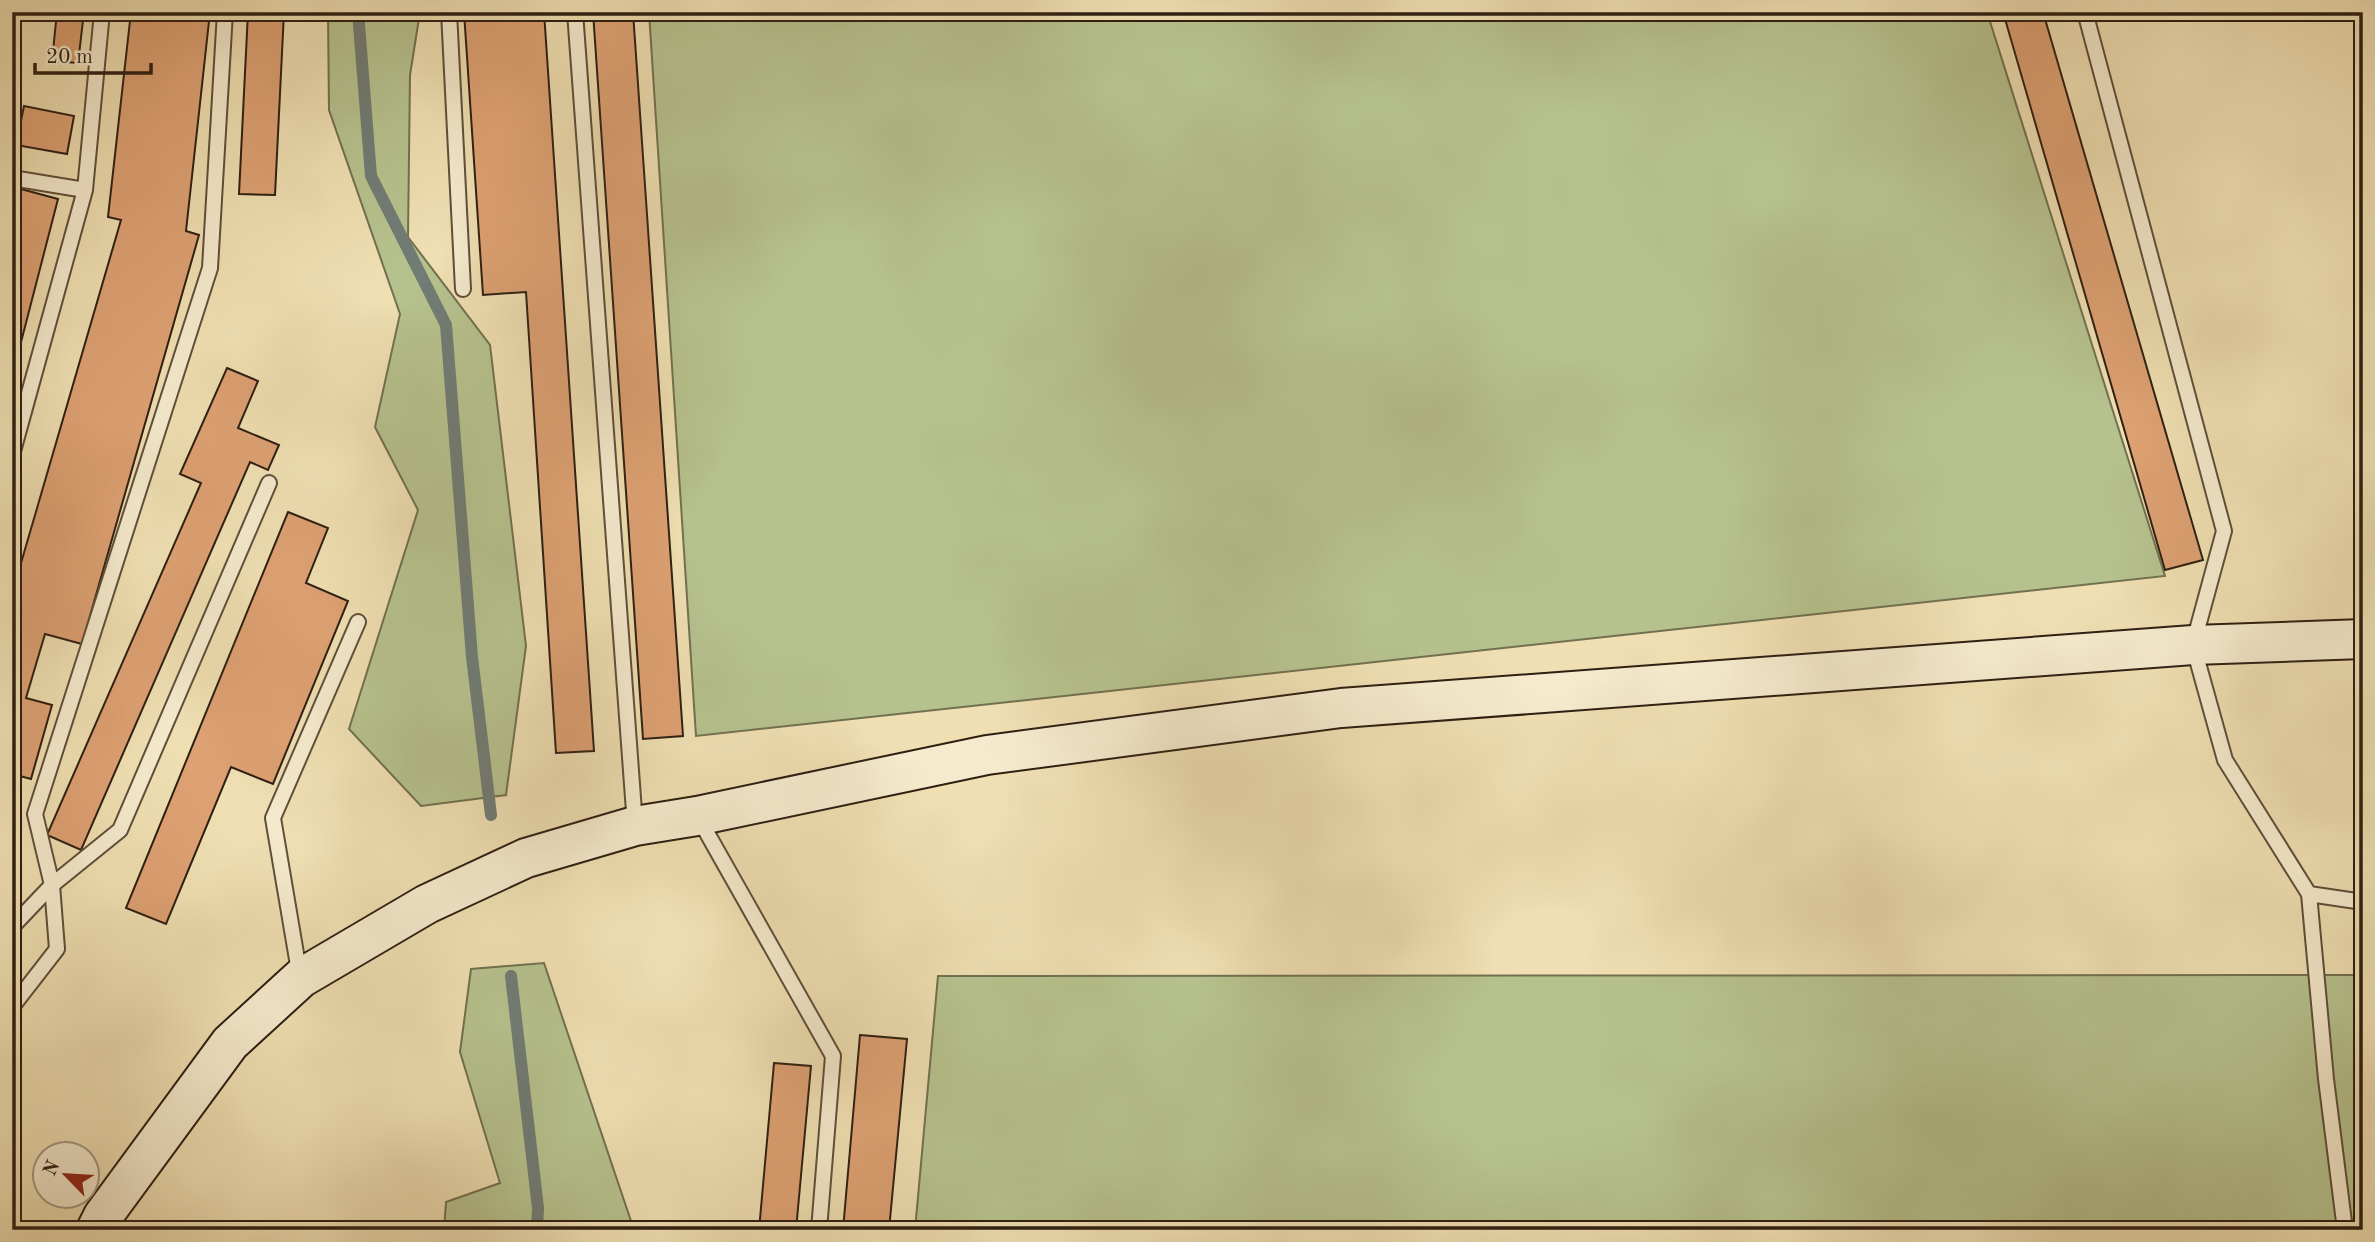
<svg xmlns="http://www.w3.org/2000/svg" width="2375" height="1242" font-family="'Old Standard TT',serif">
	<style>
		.green { fill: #b6c28e; stroke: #727050; stroke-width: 2 }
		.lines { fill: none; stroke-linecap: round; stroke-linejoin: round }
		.stream { stroke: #717c75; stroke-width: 12 }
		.building { fill: #dda173; stroke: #2e1f13; stroke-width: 2 }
		.lane-casing { stroke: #5e4f3b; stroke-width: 18 }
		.secondary-casing { stroke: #2e1f13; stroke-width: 42 }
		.lane { stroke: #f5eacd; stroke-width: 14 }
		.secondary { stroke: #f5eacd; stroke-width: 38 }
	</style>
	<rect width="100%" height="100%" fill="#efdfb2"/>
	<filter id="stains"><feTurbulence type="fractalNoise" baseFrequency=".00286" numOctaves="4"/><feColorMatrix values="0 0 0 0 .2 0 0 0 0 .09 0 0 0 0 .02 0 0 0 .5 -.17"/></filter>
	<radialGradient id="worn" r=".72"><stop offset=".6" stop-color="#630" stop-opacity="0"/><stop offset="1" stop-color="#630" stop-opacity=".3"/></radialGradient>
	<path class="green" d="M328,12H420L410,75L408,237L490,345L526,646L506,795L421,806L349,729L418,510L375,427L400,314L329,110Z
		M649,12H1987L2165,576L696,736Z
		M544,963L634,1230H444L446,1202L500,1183L460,1052L471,969Z
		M2363,975V1230H915L938,976Z"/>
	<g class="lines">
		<path class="stream" d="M358,12L371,176L446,325L472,657L491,815
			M511,976L538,1208L537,1230"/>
	</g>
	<path class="building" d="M57,12H84L78,63L52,61Z
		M131,12H210L186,231L199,235L82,644L45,634L26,698L52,705L31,779L12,774V594L121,220L108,217Z
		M248,12H284L275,195L239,194Z
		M464,12H544L594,751L556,753L526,292L483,295Z
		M593,12H633L683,736L643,739Z
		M2003,12H2043L2203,560L2165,570Z
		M24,106L74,116L67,154L16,145Z
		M21,189L58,199L12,377V223Z
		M227,368L258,381L238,428L279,445L268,470L250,462L81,850L47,835L201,483L180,474Z
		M288,512L328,528L306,583L348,601L273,784L231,767L166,924L126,908Z
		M860,1035L907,1039L889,1230H843Z
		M774,1063L811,1066L796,1230H759Z"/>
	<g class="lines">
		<defs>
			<path id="lane" d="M449,12L463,289
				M575,12L635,825
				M2085,12L2224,531L2193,645L2225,760L2309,894L2326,1079L2345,1230
				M12,178L85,190
				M12,455L85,190L102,12
				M698,817L833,1056L819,1230
				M2309,894L2363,902
				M12,927L52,885L35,814L210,268L225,12
				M300,977L273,818L358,622
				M12,1007L57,949L52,885L120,830L269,483"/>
			<path id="secondary" d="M96,1230L103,1216L230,1043L301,978L427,904L526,858L635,826L697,816L987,755L1341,708L2193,645L2363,639"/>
		</defs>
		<use href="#lane" class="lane-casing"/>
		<use href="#secondary" class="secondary-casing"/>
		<use href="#lane" class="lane"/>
		<use href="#secondary" class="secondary"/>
	</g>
	<rect width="2375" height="1242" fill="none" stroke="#efdfb2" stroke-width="42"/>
	<rect x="14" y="14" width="2347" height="1214" fill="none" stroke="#2e1f13" stroke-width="3.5"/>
	<rect x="21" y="21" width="2333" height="1200" fill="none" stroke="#2e1f13" stroke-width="2"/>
	<g transform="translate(66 1175) rotate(295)"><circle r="33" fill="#f5eacd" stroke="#a59983" stroke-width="2"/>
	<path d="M0-5L12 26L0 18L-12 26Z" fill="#8f2418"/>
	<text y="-10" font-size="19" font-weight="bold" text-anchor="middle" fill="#2e1f13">N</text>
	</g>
	<path d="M35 63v10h116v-10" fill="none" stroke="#2e1f13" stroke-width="3.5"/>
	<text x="46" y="63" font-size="21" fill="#2e1f13" stroke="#f5eacd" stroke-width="5" paint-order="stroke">20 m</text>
	<rect width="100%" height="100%" filter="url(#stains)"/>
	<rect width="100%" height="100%" fill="url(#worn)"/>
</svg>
